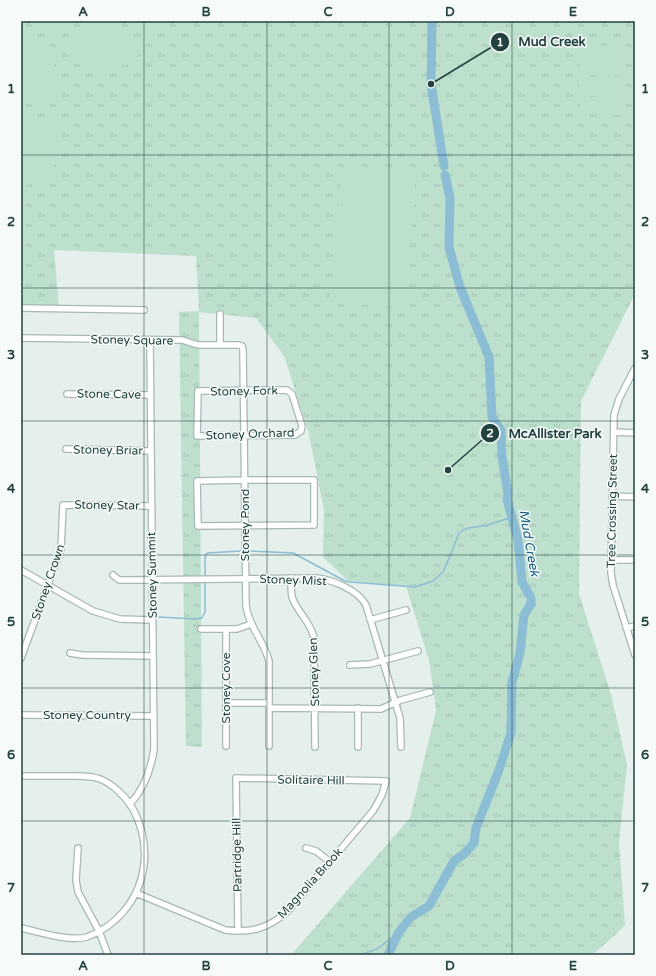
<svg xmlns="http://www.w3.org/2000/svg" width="656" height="976" font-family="'Varela Round',sans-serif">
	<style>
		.grass { fill: url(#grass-tufts) }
		.garden { fill: #bde0cd }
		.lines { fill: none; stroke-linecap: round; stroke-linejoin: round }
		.stream { stroke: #8bbdd5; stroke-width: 1.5 }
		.river { stroke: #8bbdd5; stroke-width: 9 }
		.street-casing { stroke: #a7b8b5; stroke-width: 8 }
		.street { stroke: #fff; stroke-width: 5.5 }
		.grid { fill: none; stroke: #23423f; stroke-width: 1; stroke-opacity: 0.55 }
		.labels { text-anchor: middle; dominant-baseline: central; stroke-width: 3; stroke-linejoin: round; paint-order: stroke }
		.street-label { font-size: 12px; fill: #23423f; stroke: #f6fbf9 }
		.water-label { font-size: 13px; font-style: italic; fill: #1a5e81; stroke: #f6fbf9 }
		.leader { fill: none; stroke: #23423f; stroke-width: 1.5 }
		.callout-dot { fill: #23423f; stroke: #f6fbf9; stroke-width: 1.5 }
		.mark-label { font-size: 12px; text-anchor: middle; font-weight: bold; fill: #fff }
		.callout-label { font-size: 13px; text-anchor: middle; font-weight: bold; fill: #23423f; stroke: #f6fbf9; stroke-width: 3; stroke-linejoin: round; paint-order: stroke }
		.neatline { fill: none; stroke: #23423f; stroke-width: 1.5 }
		.grid-label { font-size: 13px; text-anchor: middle; font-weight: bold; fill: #23423f }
	</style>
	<defs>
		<pattern id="grass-tufts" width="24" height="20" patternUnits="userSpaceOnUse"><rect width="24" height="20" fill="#bde0cd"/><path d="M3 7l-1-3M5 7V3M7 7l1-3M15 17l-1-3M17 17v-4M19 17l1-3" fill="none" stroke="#a2c1b1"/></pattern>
	</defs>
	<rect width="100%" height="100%" fill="#e5efec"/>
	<path class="grass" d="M21,21H635V294L581,401L579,594L611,694L627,765L619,842L625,925L612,938L592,955H291L410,818L436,710L429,660L406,586L348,581L323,557L324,510L308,430L284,356L256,318L199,312L202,747L186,746L179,312L199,311L196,256L54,250L59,307L21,306Z"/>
	<path class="garden" d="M40,21H74L54,42C48,36 42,29 40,21Z
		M95,21H114L144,50C119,77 92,75 66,53Z
		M135,21H161L157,28L150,36Z
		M21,27C29,30 35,36 41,43C58,65 57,72 56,99L21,98Z
		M581,45L622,46L621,76L580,75Z
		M580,80H600L599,96L579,95Z
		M602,80L622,81V97L602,96Z
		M580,98L600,99L599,114H580Z
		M602,99L622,100V115L602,114Z
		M21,117L32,118L33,120H59C59,139 62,165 45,178C38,182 28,184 21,187Z
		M342,167L416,175L405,307L330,303Z"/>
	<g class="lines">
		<path class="stream" d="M250,551L293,553L345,581L350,582L415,587L433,581L443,572L451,554L459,533L463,530L469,528L488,525L512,517
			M205,576V557L207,553L241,551
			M159,617L196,619L202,618L205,612V583
			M360,955L377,949L399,932"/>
		<path class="river" d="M432,21L431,84L444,166
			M388,955L399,932L411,917L429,906L454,861L464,854L474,843L476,828L499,770L511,733L512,682L520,653L524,615L531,604V598L522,582L518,540L507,499L508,494L502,456L501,430L492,417L489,357L460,287L449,247L450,198L445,175"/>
		<defs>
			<path id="street" d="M21,308L144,310
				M220,314V345
				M21,338L182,340L198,345H239L242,346L243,350L246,606C249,627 264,641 269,661V746
				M635,368L619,399L614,415L611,573L613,585L635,655
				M287,390L292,394L302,426L301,431L295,435L197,436L198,391Z
				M67,394L150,395
				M614,432L635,433
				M66,449L151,451
				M245,480H314V525L198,526L197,481Z
				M612,496L635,497
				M611,560H635
				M21,570L93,611L120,619L152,620
				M113,575L119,580H124L317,578C333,580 358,590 366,605L400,718L401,747
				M291,578C291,584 291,591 292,597C297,612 311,622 314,638L315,747
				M370,620L406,610
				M626,628L635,626
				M201,629H237L251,624
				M226,630V746
				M70,653L82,655L153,656
				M21,658L61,549L63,505L151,506
				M350,665L370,664L418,651
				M226,703H269
				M269,708L381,709L401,700L430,692
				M21,715L153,716
				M358,747V708
				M21,776C36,776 51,776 67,776C77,776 90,775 100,779C113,784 126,797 133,809C151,843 148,882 124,911C114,923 101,932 87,937C68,942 40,932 21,928
				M130,804C145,788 151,770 154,749L150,340
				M78,848L76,880L78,892L99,931L108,955
				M306,848L316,851L330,862
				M136,893L225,930C251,933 268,929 288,911L373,811L382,795L386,781L236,778L238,931"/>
		</defs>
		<use href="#street" class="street-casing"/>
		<use href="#street" class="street"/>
	</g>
	<path class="grid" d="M144,21V955M267,21V955M389,21V955M512,21V955M21,155H635M21,288H635M21,421H635M21,555H635M21,688H635M21,821H635"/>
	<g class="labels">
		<g class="street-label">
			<text transform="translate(132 340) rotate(1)">Stoney Square</text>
			<text transform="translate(244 391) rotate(-1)">Stoney Fork</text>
			<text transform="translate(109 394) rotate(1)">Stone Cave</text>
			<text transform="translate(250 434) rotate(-2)">Stoney Orchard</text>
			<text transform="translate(108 450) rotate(1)">Stoney Briar</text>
			<text transform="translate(107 505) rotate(1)">Stoney Star</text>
			<text transform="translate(612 511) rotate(-89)">Tree Crossing Street</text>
			<text transform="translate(245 525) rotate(-90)">Stoney Pond</text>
			<text transform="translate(152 575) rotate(-91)">Stoney Summit</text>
			<text transform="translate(293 580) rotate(2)">Stoney Mist</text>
			<text transform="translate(48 582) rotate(-71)">Stoney Crown</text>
			<text transform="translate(314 672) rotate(-92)">Stoney Glen</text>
			<text transform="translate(226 688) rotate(-90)">Stoney Cove</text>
			<text x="87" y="715">Stoney Country</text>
			<text transform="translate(311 780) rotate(1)">Solitaire Hill</text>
			<text transform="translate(237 855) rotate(-91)">Partridge Hill</text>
			<text transform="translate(310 883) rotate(-48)">Magnolia Brook</text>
		</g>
		<g class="water-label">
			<text transform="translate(529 543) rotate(80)">Mud Creek</text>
		</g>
	</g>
	<path class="leader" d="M431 84L500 42M448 470L490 433"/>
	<g class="callout-dot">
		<circle cx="431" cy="84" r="4"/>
		<circle cx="448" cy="470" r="4"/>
		<circle cx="500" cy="42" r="10"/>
		<circle cx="490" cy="433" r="10"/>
	</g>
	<g class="mark-label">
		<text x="500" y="46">1</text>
		<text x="490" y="437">2</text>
	</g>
	<g class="callout-label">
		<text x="552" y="46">Mud Creek</text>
		<text x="555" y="438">McAllister Park</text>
	</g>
	<rect width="656" height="976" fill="none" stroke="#f6fbf9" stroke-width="44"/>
	<rect x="22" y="22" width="612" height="932" class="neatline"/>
	<g class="grid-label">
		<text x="83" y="16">A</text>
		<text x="206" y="16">B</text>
		<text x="328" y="16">C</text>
		<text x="450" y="16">D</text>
		<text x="573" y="16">E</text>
		<text x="11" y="93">1</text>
		<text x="645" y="93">1</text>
		<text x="11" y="226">2</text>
		<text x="645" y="226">2</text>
		<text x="11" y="359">3</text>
		<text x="645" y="359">3</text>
		<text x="11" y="493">4</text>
		<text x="645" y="493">4</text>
		<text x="11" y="626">5</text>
		<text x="645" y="626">5</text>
		<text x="11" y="759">6</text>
		<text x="645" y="759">6</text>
		<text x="11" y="892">7</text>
		<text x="645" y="892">7</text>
		<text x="83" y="970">A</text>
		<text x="206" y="970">B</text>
		<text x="328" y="970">C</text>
		<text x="450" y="970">D</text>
		<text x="573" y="970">E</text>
	</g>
</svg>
